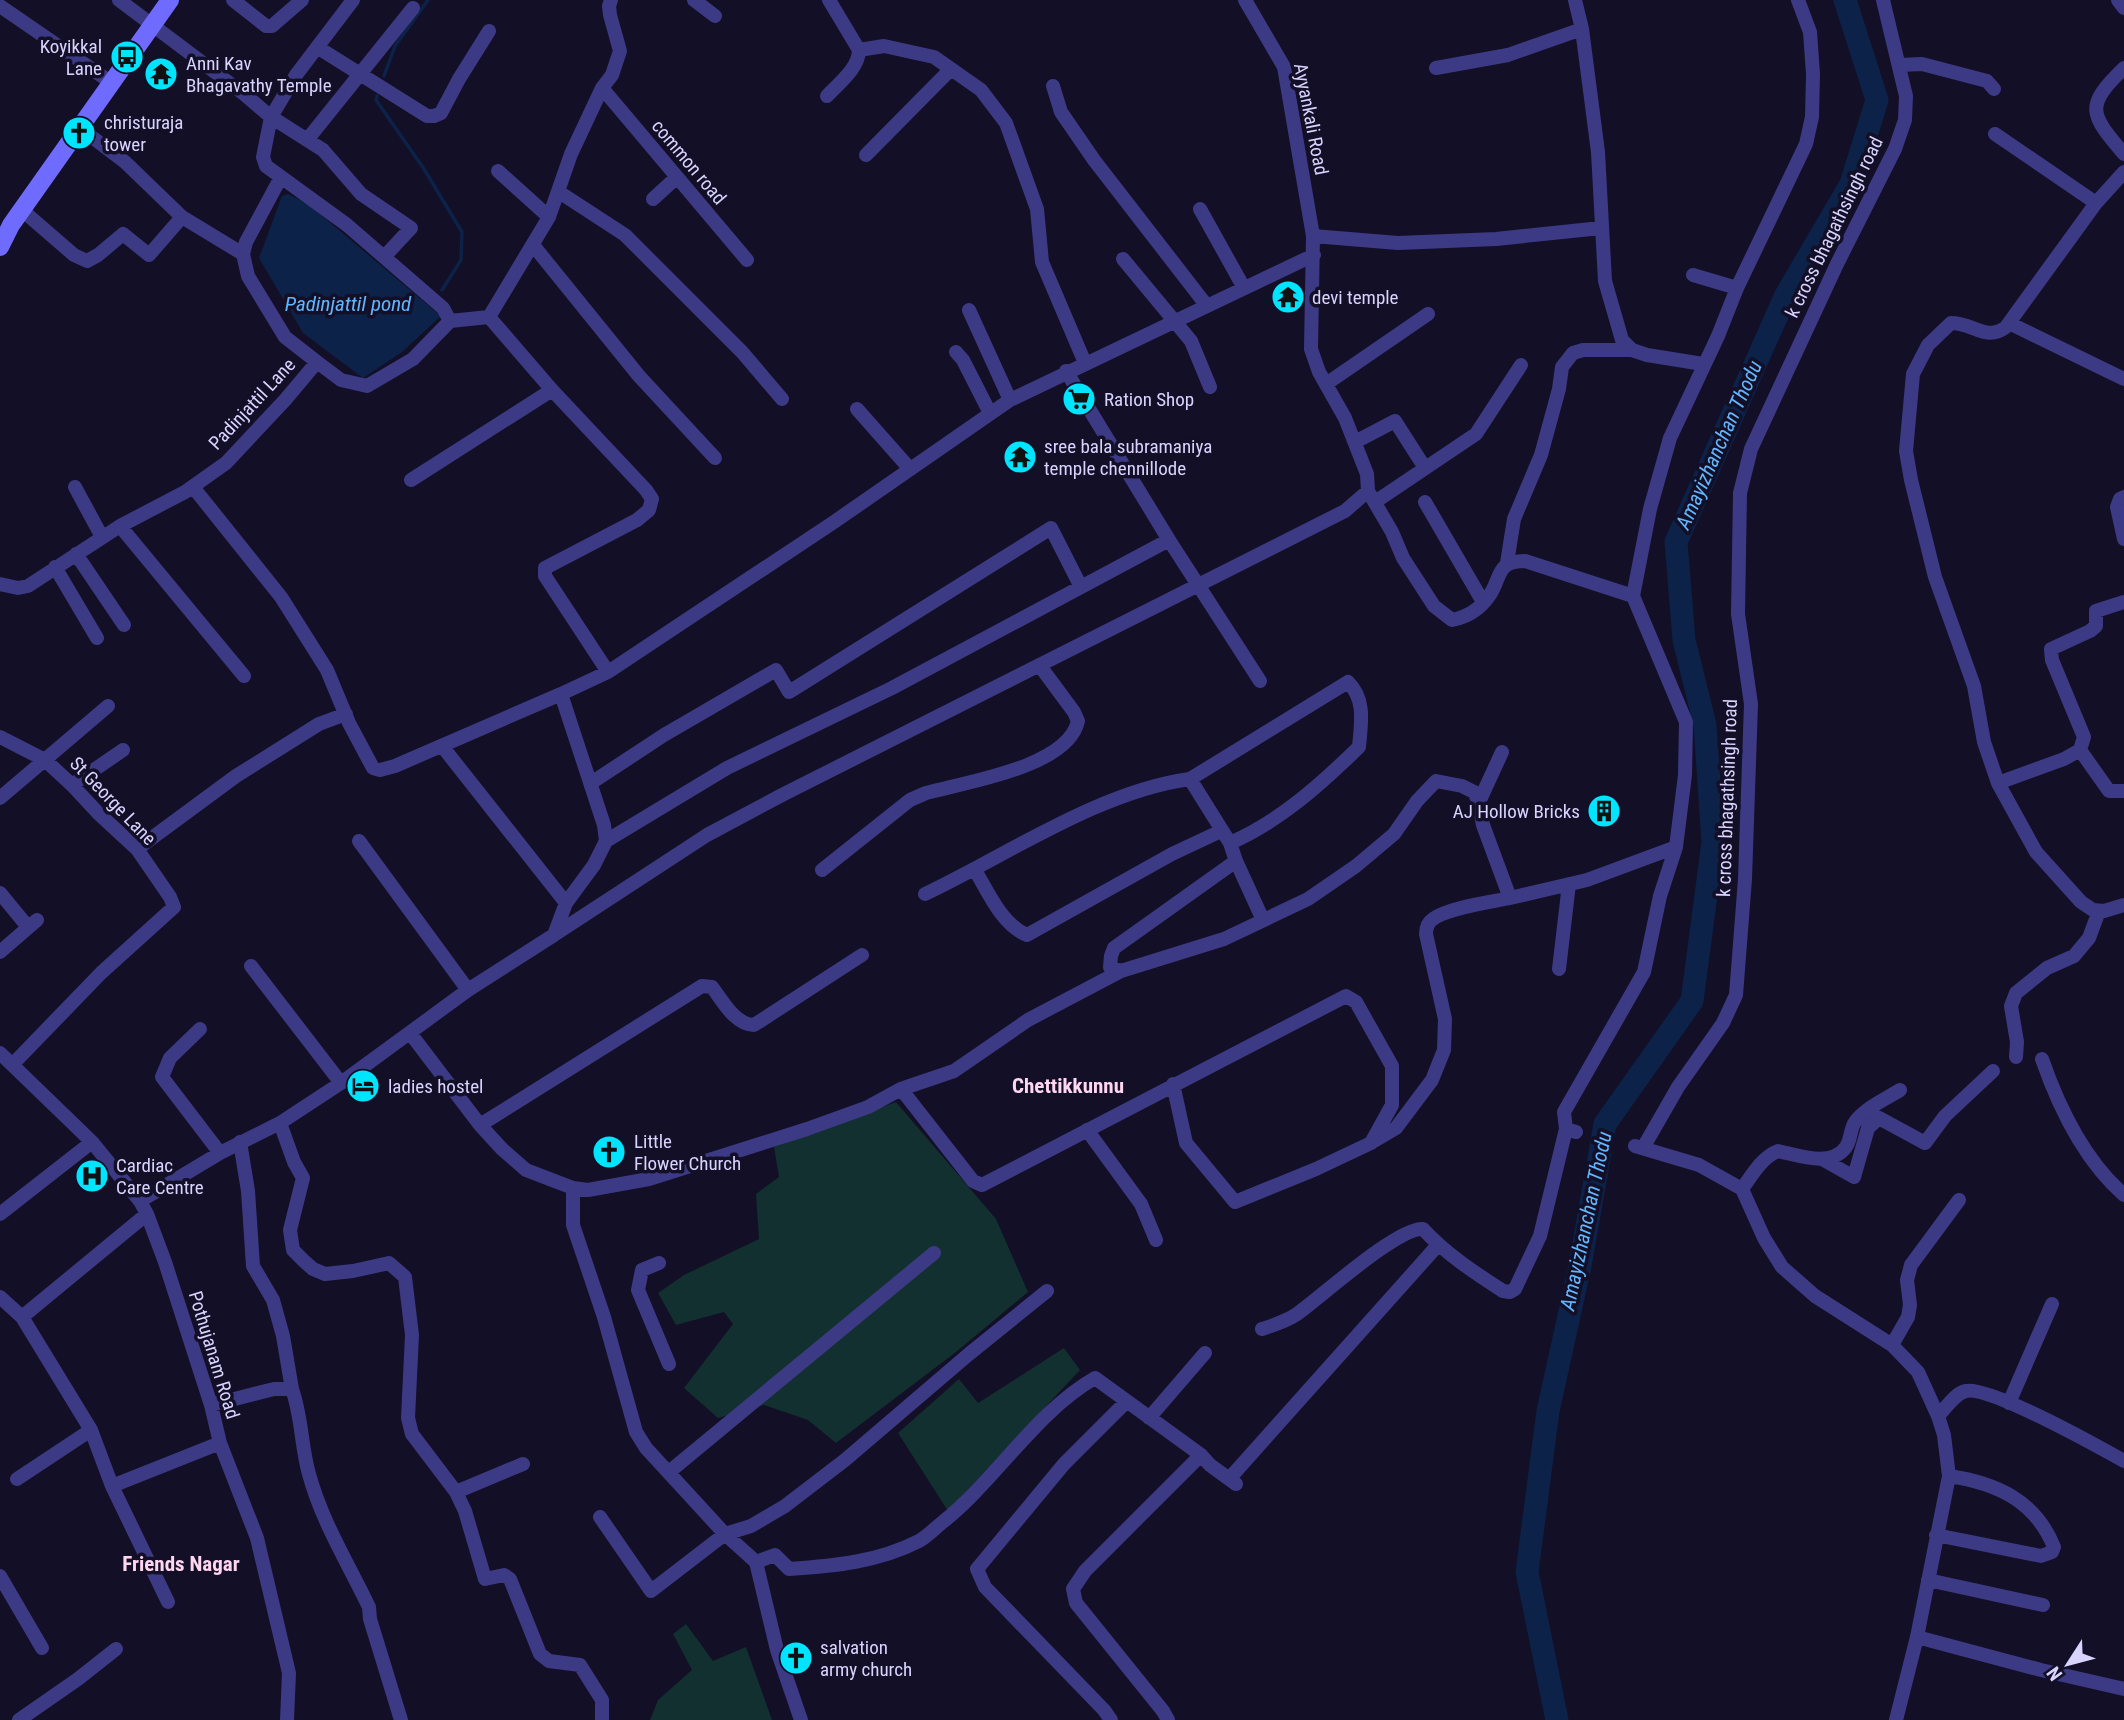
<svg xmlns="http://www.w3.org/2000/svg" width="2124" height="1720" font-family="'Roboto Condensed',sans-serif">
	<style>
		.green { fill: #12302f }
		.water { fill: #0c2248 }
		.lines { fill: none; stroke-linecap: round; stroke-linejoin: round }
		.stream { stroke: #0c2248; stroke-width: 3.5 }
		.river { stroke: #0c2248; stroke-width: 23 }
		.street { stroke: #3d3a85; stroke-width: 14 }
		.secondary { stroke: #6f6bff; stroke-width: 18 }
		.labels { text-anchor: middle; dominant-baseline: central; stroke-width: 7; stroke-linejoin: round; paint-order: stroke }
		.poi-label { font-size: 19px; fill: #d9d4ff; stroke: #130f26; text-anchor: start }
		.street-label { font-size: 19px; fill: #d9d4ff; stroke: #130f26 }
		.water-label { font-size: 21px; font-style: italic; fill: #62b6ff; stroke: #130f26 }
		.neighbourhood-label { font-size: 21px; font-weight: bold; fill: #ffd6f0; stroke: #130f26 }
	</style>
	<rect width="100%" height="100%" fill="#130f26"/>
	<path class="green" d="M896,1102L996,1219L1028,1292L956,1352L836,1443L808,1420L764,1405L718,1418L684,1388L733,1324L724,1312L676,1325L658,1293L684,1275L759,1239L756,1194L779,1177L774,1147Z
		M1064,1348L1080,1370L948,1511L898,1433L959,1379L978,1403Z
		M686,1624L713,1661L746,1647L772,1720H650L658,1700L692,1670L673,1634Z"/>
	<path class="water" d="M288,194L308,204L441,316L402,352L363,378L303,333L259,258L282,196Z"/>
	<g class="lines">
		<path class="stream" d="M384,76L395,46L428,0
			M377,96L376,100L424,169L462,232L461,260L442,290"/>
		<path class="river" d="M1557,1720L1527,1572L1548,1411L1580,1266L1605,1124L1692,1001L1713,842L1705,725L1684,640L1676,542L1786,295L1851,184L1877,100L1845,0"/>
		<path class="street" d="M119,0L244,94L271,117L263,157L266,166L347,225L443,308L450,321
			M233,0L266,26H272L302,0
			M353,0L296,75L271,117L323,150L361,194L411,228L384,257
			M694,0L715,16
			M1575,0L1582,29L1598,152L1605,281L1622,340L1632,350L1647,355L1703,364
			M2118,0L2124,8
			M0,6L112,83
			M317,47L427,116H434L441,113L459,79L489,31
			M859,50L884,46L934,57L981,90L1006,123L1037,209L1042,262L1085,363
			M1899,65L1922,64L1987,81L1994,89
			M1436,68L1508,55L1582,29
			M2124,68C2085,106 2089,113 2124,154
			M1053,86L1061,112L1094,160L1207,306
			M602,88L747,260
			M827,96C839,83 859,68 859,50L829,0
			M1995,134L2096,203
			M307,140L413,8
			M866,155L951,69
			M498,171L549,217
			M2124,172L2096,203L2006,327C1986,342 1974,323 1951,323L1928,345L1913,374L1906,451L1911,480L1935,577L1974,686L1984,742L1998,783L2036,852L2081,902L2093,910L2104,911L2124,905
			M281,177L246,242L243,254L248,276L285,337L317,362
			M559,192L625,235L742,352L782,399
			M653,199L677,177
			M1200,209L1244,288
			M22,210L74,255L87,261L98,255L123,234L149,255L182,217L125,162L80,128
			M182,217L243,254
			M1313,236L1398,243L1496,239L1601,228
			M533,245L639,376L715,458
			M1123,259L1191,341L1210,387
			M1693,275L1737,288
			M969,310L1010,400
			M489,317L552,390L646,490L652,499L649,510L637,520L545,568V576L608,672
			M450,321L489,317L549,217L571,154L602,88L612,75L620,51L610,15L609,6L611,0
			M2009,323L2124,379
			M956,352L963,360L990,413
			M1066,371L1169,540L1260,681
			M1326,384L1428,314
			M857,409L910,469
			M1355,442L1395,421L1425,468
			M411,480L552,390
			M75,487L102,537
			M193,487L281,597L327,670L349,723L373,768L380,770L395,766L561,694
			M1368,491L1392,532L1403,558L1434,606L1452,620C1467,617 1480,609 1489,596C1502,578 1495,561 1525,561L1633,596
			M2124,497L2120,499L2117,507L2124,539
			M1375,502L1476,434L1521,365
			M1425,502L1483,602
			M120,526L244,676
			M76,554L124,625
			M1507,563L1514,519L1541,455L1559,389L1562,367L1573,353L1583,350H1632
			M55,567L97,638
			M0,584L18,588L28,586L120,526L185,492L226,463L285,400L317,362L341,380L367,386L413,359L450,321
			M0,737L45,760L72,785L98,813L137,849L170,897L174,907L101,973L13,1064
			M442,746L566,903
			M2080,750L2109,791H2124
			M591,783L664,735L776,670L789,692L1051,528L1081,587
			M1998,783L2064,759L2080,750L2084,737L2052,660L2051,649L2090,631L2096,626V611L2124,602
			M72,785L123,750
			M0,798L108,706
			M1479,802L1502,752
			M359,841L468,990
			M606,841L727,768L892,688L1169,540
			M137,849L236,776L319,724L346,714
			M1236,861L1263,920
			M822,870L910,800L926,793C966,782 1068,767 1078,721L1074,712L1040,666
			M975,870C988,892 1002,925 1027,935L1172,854L1221,831
			M0,893L28,927
			M925,894C1007,855 1100,791 1190,779
			M554,935L707,835L782,795L1345,511L1368,491L1367,474L1345,418L1319,372L1311,349L1313,236L1284,67L1245,0
			M0,952L37,920
			M251,966L341,1083
			M1559,969L1569,884
			M1121,971L1110,967L1111,956L1114,948L1236,861L1230,843C1280,821 1320,785 1359,747C1361,723 1366,700 1348,682L1190,779L1230,843
			M200,1029L170,1058L162,1077L220,1153
			M410,1033L480,1125L502,1149L526,1170L573,1188L588,1190L649,1179L807,1129L868,1107L901,1089L954,1071L1028,1020L1121,971L1224,939L1308,899L1356,866L1394,834L1417,801L1436,781L1462,786L1474,792L1479,802L1483,825L1510,898L1587,880L1676,847
			M0,1053L92,1142L140,1201L147,1214L165,1262L211,1405L220,1443L257,1538L289,1673L287,1720
			M2016,1057L2017,1042L2011,1006L2016,993L2047,968L2074,956L2089,938L2099,911
			M2042,1059C2059,1108 2084,1160 2124,1195
			M901,1089L973,1181L982,1185L1346,996L1356,1002L1392,1066V1105L1371,1143L1316,1169L1235,1202L1186,1143L1173,1084
			M280,1123L294,1162L303,1178L290,1230L293,1250L304,1261L313,1269L325,1274L353,1271L389,1263L405,1277L412,1335L408,1418L412,1434L456,1492L465,1511L485,1579L504,1575L510,1579L540,1654L549,1661L580,1665L602,1700V1720
			M480,1125L702,986L712,987C722,1000 735,1025 754,1025L862,955
			M1087,1130L1141,1204L1156,1240
			M1576,1132L1566,1129L1564,1112L1644,972L1660,896L1676,847L1685,775L1686,722L1633,596L1650,509L1670,438L1718,336L1737,288L1806,144L1812,117L1813,74L1810,32L1798,0
			M1374,1141L1396,1128L1432,1080L1444,1050L1445,1019L1426,934C1426,928 1427,923 1433,919C1447,908 1491,902 1510,898
			M240,1142L248,1191L253,1266L273,1300L283,1336L292,1389
			M1635,1146L1699,1165L1742,1189L1764,1238L1782,1267L1815,1296L1892,1345L1918,1372L1938,1416L1944,1435L1949,1476L1917,1637L1896,1720
			M1643,1148L1678,1087L1723,1023L1736,995L1745,879L1751,704L1738,614L1740,493L1751,449L1837,264L1895,149L1905,120L1906,96L1883,0
			M1822,1159L1854,1177L1868,1128L1879,1118L1925,1143L1945,1116L1993,1071
			M573,1188V1225L604,1317L636,1432L646,1448L725,1534L756,1562L775,1555L789,1569C834,1566 878,1562 919,1541C928,1536 936,1527 944,1521C996,1479 1037,1411 1095,1378L1201,1455L1210,1465L1236,1484
			M1742,1189C1752,1175 1762,1157 1778,1151C1798,1155 1831,1168 1846,1147C1851,1140 1850,1129 1855,1122C1865,1108 1886,1099 1900,1090
			M140,1201L220,1153L280,1123L341,1083L468,990L554,935L566,903L594,865L606,841L604,825L561,694L608,672L834,522L1010,400L1314,255
			M0,1214L92,1142
			M659,1263L642,1270L638,1290L669,1364
			M0,1297L22,1317L91,1430L112,1486L168,1602
			M22,1317L147,1214
			M1262,1329C1274,1325 1287,1321 1297,1314C1322,1296 1398,1227 1423,1229C1446,1254 1475,1273 1503,1291L1510,1292L1515,1289L1540,1236L1566,1129
			M1892,1345L1908,1317L1910,1305L1907,1280L1911,1265L1959,1200
			M2009,1403L2052,1304
			M211,1405L274,1389H292C302,1417 301,1446 309,1474C322,1522 348,1563 369,1607L370,1619L401,1720
			M1938,1416C1946,1408 1955,1393 1966,1391C1988,1385 2099,1447 2124,1461
			M1149,1418L1205,1353
			M669,1472L934,1253
			M17,1479L91,1430
			M1235,1483L1229,1479L1438,1245
			M112,1486L220,1443
			M456,1492L523,1464
			M600,1517L651,1591L725,1534L751,1526L785,1506L845,1460L969,1354L1047,1291
			M1936,1535L2041,1556L2052,1552L2054,1547C2035,1500 1996,1483 1949,1476
			M756,1562L777,1650L801,1720
			M0,1576L42,1648
			M1928,1580L2043,1605
			M1917,1637L2041,1670L2124,1689
			M19,1720L78,1679L116,1649
			M1111,1720L1104,1710L985,1587L977,1569L1064,1464L1126,1402
			M1168,1720L1163,1711L1076,1603L1073,1589L1085,1571L1201,1455"/>
		<path class="secondary" d="M0,247L11,225L170,0"/>
	</g>
	<defs>
		<symbol id="bus-disc" viewBox="-11 -11 22 22"><circle r="9.5" fill="#00e5ff" stroke="#130f26"/><path d="M-5-6H5V4H4V6H2V4H-2V6H-4V4H-5ZM-3.5-4V0h7V-4ZM-3.5 1.2v1.5H-2V1.2ZM2 1.2v1.5H3.5V1.2Z" fill="#111"/></symbol>
		<symbol id="temple-disc" viewBox="-11 -11 22 22"><circle r="9.5" fill="#00e5ff" stroke="#130f26"/><path d="M0-6L5-2H3V0L6.5 2.5H4V6H1.5V3h-3V6H-4V2.5H-6.5L-3 0V-2H-5Z" fill="#111"/></symbol>
		<symbol id="church-disc" viewBox="-11 -11 22 22"><circle r="9.5" fill="#00e5ff" stroke="#130f26"/><path d="M-1.2-6h2.4v3.5h3.3v2.4h-3.3V6h-2.4V-.1h-3.3v-2.4h3.3Z" fill="#111"/></symbol>
		<symbol id="supermarket-disc" viewBox="-11 -11 22 22"><circle r="9.5" fill="#00e5ff" stroke="#130f26"/><path d="M-6-5.5h2.5l.6 2H6L4.5 2H-2.5L-4.4-4H-6ZM-1.5 3.2a1.3 1.3 0 1 0 .1 0ZM3 3.2a1.3 1.3 0 1 0 .1 0Z" fill="#111"/></symbol>
		<symbol id="building-disc" viewBox="-11 -11 22 22"><circle r="9.5" fill="#00e5ff" stroke="#130f26"/><path d="M-4-6H4V6H1V3H-1V6H-4ZM-2.5-4.3h1.7v1.8h-1.7ZM.8-4.3h1.7v1.8H.8ZM-2.5-1h1.7V.8h-1.7ZM.8-1h1.7V.8H.8Z" fill="#111"/></symbol>
		<symbol id="hotel-disc" viewBox="-11 -11 22 22"><circle r="9.5" fill="#00e5ff" stroke="#130f26"/><path d="M-6-4.5h1.5V1H6V5H4.5V3h-9V5H-6ZM-4 0a1.8 1.8 0 1 1 3.6 0ZM.5 0V-2.5h3Q6-2.5 6 0Z" fill="#111"/></symbol>
		<symbol id="hospital-disc" viewBox="-11 -11 22 22"><circle r="9.5" fill="#00e5ff" stroke="#130f26"/><path d="M-5-5h3v3.5h4V-5h3V5h-3V1.5h-4V5h-3Z" fill="#111"/></symbol>
	</defs>
	<g fill-rule="evenodd">
		<use href="#bus-disc" x="108" y="38" width="38" height="38"/>
		<use href="#temple-disc" x="142" y="55" width="38" height="38"/>
		<use href="#church-disc" x="60" y="114" width="38" height="38"/>
		<use href="#temple-disc" x="1269" y="278" width="38" height="38"/>
		<use href="#supermarket-disc" x="1060" y="380" width="38" height="38"/>
		<use href="#temple-disc" x="1001" y="438" width="38" height="38"/>
		<use href="#building-disc" x="1585" y="792" width="38" height="38"/>
		<use href="#hotel-disc" x="344" y="1067" width="38" height="38"/>
		<use href="#church-disc" x="590" y="1133" width="38" height="38"/>
		<use href="#hospital-disc" x="73" y="1157" width="38" height="38"/>
		<use href="#church-disc" x="777" y="1639" width="38" height="38"/>
	</g>
	<g class="labels">
		<g class="poi-label">
			<text x="102" y="46" text-anchor="end">Koyikkal<tspan x="102" dy="22">Lane</tspan></text>
			<text x="186" y="63">Anni Kav<tspan x="186" dy="22">Bhagavathy Temple</tspan></text>
			<text x="104" y="122">christuraja<tspan x="104" dy="22">tower</tspan></text>
			<text x="1312" y="297">devi temple</text>
			<text x="1104" y="399">Ration Shop</text>
			<text x="1044" y="446">sree bala subramaniya<tspan x="1044" dy="22">temple chennillode</tspan></text>
			<text x="1580" y="811" text-anchor="end">AJ Hollow Bricks</text>
			<text x="388" y="1086">ladies hostel</text>
			<text x="634" y="1141">Little<tspan x="634" dy="22">Flower Church</tspan></text>
			<text x="116" y="1165">Cardiac<tspan x="116" dy="22">Care Centre</tspan></text>
			<text x="820" y="1647">salvation<tspan x="820" dy="22">army church</tspan></text>
		</g>
		<g class="street-label">
			<text transform="translate(1311 119) rotate(79)">Ayyankali Road</text>
			<text transform="translate(689 162) rotate(50)">common road</text>
			<text transform="translate(1834 227) rotate(-64)">k cross bhagathsingh road</text>
			<text transform="translate(252 404) rotate(-47)">Padinjattil Lane</text>
			<text transform="translate(1727 798) rotate(-88)">k cross bhagathsingh road</text>
			<text transform="translate(113 801) rotate(46)">St George Lane</text>
			<text transform="translate(214 1355) rotate(73)">Pothujanam Road</text>
		</g>
		<g class="water-label">
			<text x="348" y="304">Padinjattil pond</text>
			<text transform="translate(1719 445) rotate(-66)">Amayizhanchan Thodu</text>
			<text transform="translate(1586 1221) rotate(-78)">Amayizhanchan Thodu</text>
		</g>
		<g class="neighbourhood-label">
			<text x="1068" y="1086">Chettikkunnu</text>
			<text x="181" y="1564">Friends Nagar</text>
		</g>
	</g>
	<g transform="translate(2068 1664) rotate(234)" stroke="#130f26" stroke-width="5" paint-order="stroke">
	<path d="M0-5L12 26L0 18L-12 26Z" fill="#d9d4ff"/>
	<text y="-10" font-size="19" font-weight="bold" text-anchor="middle" fill="#d9d4ff">N</text>
	</g>
</svg>
